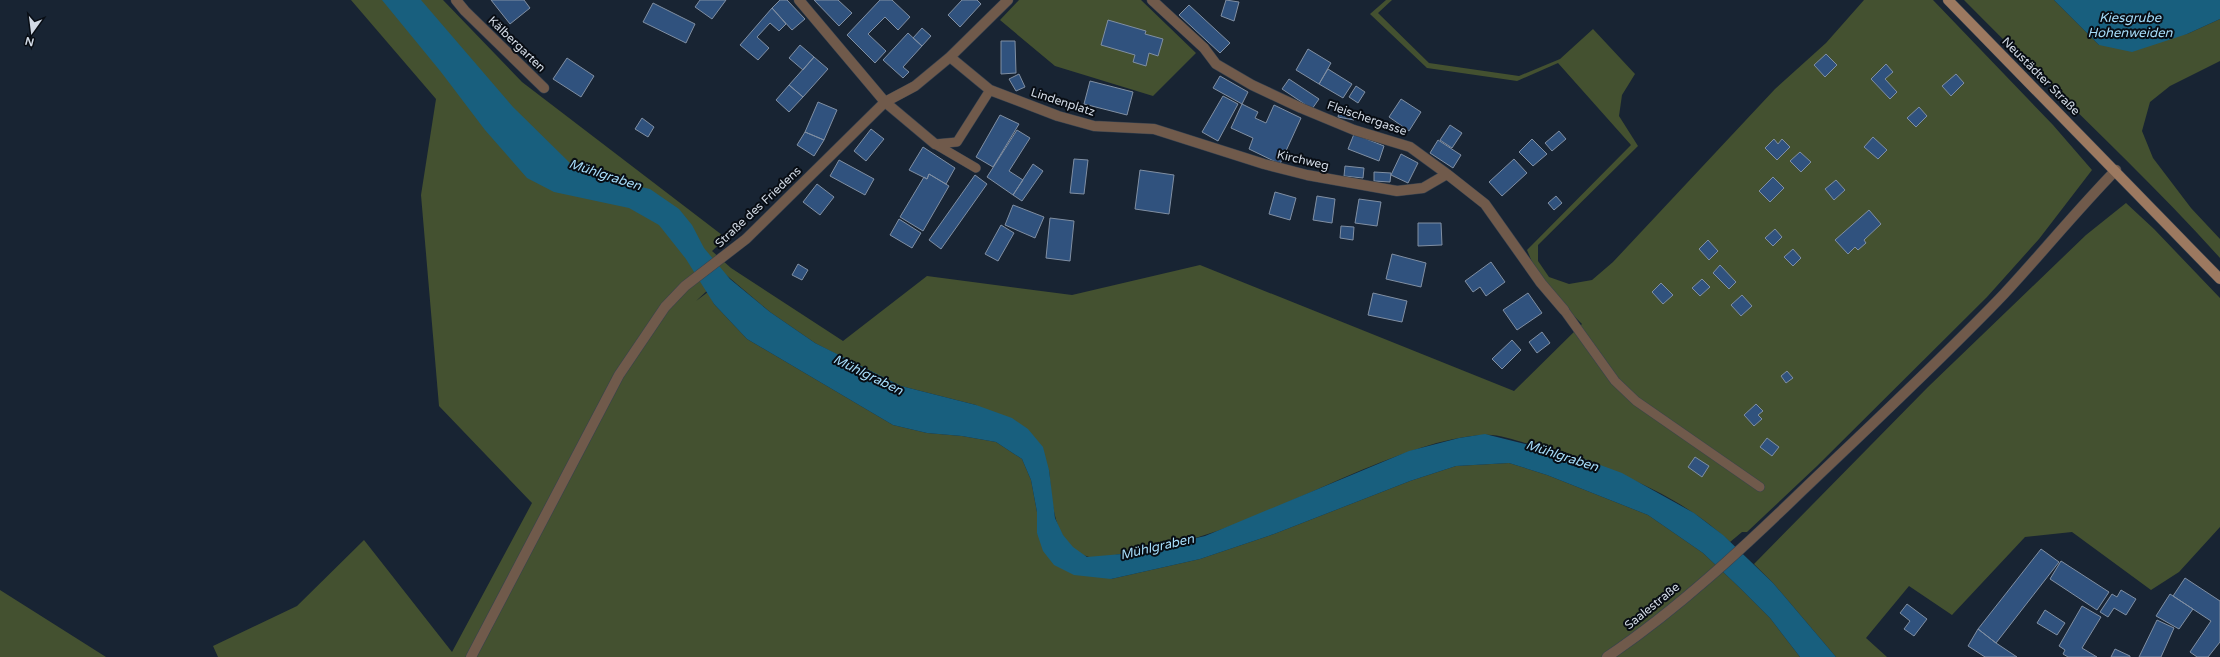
<svg xmlns="http://www.w3.org/2000/svg" width="2220" height="657" font-family="'Varela Round',sans-serif">
	<style>
		.green { fill: #445130 }
		.water { fill: #185f7e }
		.building { fill: #30527e; stroke: #808fa3 }
		.lines { fill: none; stroke-linecap: round; stroke-linejoin: round }
		.service-casing { stroke: #36414f; stroke-width: 10 }
		.minor-casing { stroke: #36414f; stroke-width: 11 }
		.tertiary-casing { stroke: #36414f; stroke-width: 11 }
		.secondary-casing { stroke: #36414f; stroke-width: 11 }
		.service { stroke: #705a4b; stroke-width: 9 }
		.minor { stroke: #705a4b; stroke-width: 10 }
		.tertiary { stroke: #705a4b; stroke-width: 10 }
		.secondary { stroke: #9c7960; stroke-width: 10 }
		.labels { text-anchor: middle; dominant-baseline: central; stroke-width: 4; stroke-linejoin: round; paint-order: stroke }
		.street-label { font-size: 12px; fill: #d2dae5; stroke: #080d14 }
		.water-label { font-size: 13px; font-style: italic; fill: #a6dcf9; stroke: #080d14 }
	</style>
	<rect width="100%" height="100%" fill="#182433"/>
	<path class="green" d="M351,0H443L522,82L726,238L712,251L731,268L843,341L927,276L1072,295L1200,265L1514,391L1582,324L1541,283L1527,250L1631,145L1558,63L1517,81L1427,68L1370,14L1386,0H1392L1378,13L1429,63L1519,76L1560,59L1593,29L1635,74L1622,95L1619,116L1638,146L1538,245V261L1549,277L1569,284L1592,280L1613,262L1775,89L1826,43L1864,0H1933L2053,125L2092,170L2039,239L1987,297L1817,466L1747,532H1742L1730,542C1677,492 1602,464 1532,445C1518,441 1497,433 1482,435C1441,438 1402,454 1364,469C1285,502 1208,544 1122,554C1112,555 1096,560 1086,556C1052,543 1052,499 1049,470L976,405L901,386L863,368L815,343L770,312L725,274L696,301L708,292L714,304L747,339L893,425L927,433L962,436L996,442L1022,459L1031,480L1037,512V533L1111,579L1200,559L1274,534L1410,481L1456,466L1509,463L1547,475L1648,515L1703,553L1740,588L1770,618L1800,657H218L213,646L297,606L364,540L452,652L532,503L439,406L421,195L436,99Z
		M1019,0H1141L1196,53L1153,96L1055,66L1000,20Z
		M1964,0H2054L2099,45L2187,34L2220,19V61L2170,86L2150,102L2142,131L2153,158L2191,208L2220,239V258C2139,168 2049,87 1964,0Z
		M2126,203L2154,229L2220,298V527L2179,572L2151,590L2072,532L2025,537L1952,615L1909,586L1866,638L1887,657H1836L1773,583L1754,564L1928,387L2086,235Z
		M0,590L106,657H0Z"/>
	<path class="water" d="M382,0H421L513,107L572,165L594,176L650,189L679,209L692,225L704,248L730,279L770,312L815,343L901,386L976,405L1012,418L1028,429L1043,447L1049,470L1055,518L1063,535L1073,547L1087,557L1133,553L1205,536L1409,451L1459,438L1485,434L1584,459L1622,473L1694,513L1723,535L1773,583L1836,657H1800L1770,618L1740,588L1703,553L1648,515L1547,475L1509,463L1456,466L1410,481L1274,534L1200,559L1111,579L1074,575L1054,565L1043,551L1037,533V512L1031,480L1022,459L996,442L962,436L927,433L893,425L747,339L714,304L686,259L659,225L629,208L554,192L527,178L485,130L441,72Z
		M2054,0H2220V19L2187,34L2132,52L2099,45Z"/>
	<path class="building" d="M491,0H524L530,8L510,24Z
		M700,0H726L712,19L695,7Z
		M780,0H787L805,19L792,30L772,8Z
		M814,0H838L852,13L839,26Z
		M880,0H892L910,17L898,30L885,17L868,34L886,51L875,63L847,35Z
		M962,0H977L981,4L960,27L948,15Z
		M1226,0L1239,2L1234,21L1221,16Z
		M653,3L695,24L686,43L643,22Z
		M1189,5L1230,43L1220,53L1179,15Z
		M772,8L786,24L779,31L770,23L757,37L769,48L758,60L740,45Z
		M1108,20L1146,31L1145,34L1163,39L1158,56L1149,53L1146,66L1133,62L1135,55L1101,45Z
		M922,28L931,36L922,46L913,38Z
		M908,33L922,46L903,67L909,72L903,78L883,60Z
		M1001,41H1015L1016,73L1001,74Z
		M800,45L814,57L803,70L789,58Z
		M1308,49L1331,63L1319,84L1296,70Z
		M1826,54L1837,65L1825,77L1814,65Z
		M814,57L828,69L803,97L789,85Z
		M567,58L594,76L581,97L553,79Z
		M1886,64L1893,72L1885,79L1897,92L1890,99L1871,79Z
		M1328,69L1352,84L1343,98L1319,84Z
		M1019,74L1025,87L1016,91L1009,79Z
		M1956,74L1964,83L1951,96L1942,86Z
		M1220,76L1248,92L1242,104L1213,88Z
		M1289,79L1319,99L1312,109L1282,89Z
		M1090,81L1133,92L1127,115L1084,104Z
		M789,85L803,97L789,112L776,100Z
		M1356,86L1365,92L1358,103L1349,97Z
		M1223,96L1238,104L1218,141L1202,132Z
		M1401,99L1421,112L1409,131L1389,117Z
		M818,102L837,110L824,140L805,132Z
		M1242,104L1258,112L1255,118L1266,123L1274,105L1301,118L1280,164L1249,149L1253,138L1231,128Z
		M1919,107L1927,116L1916,127L1907,118Z
		M1340,108L1356,112L1354,120L1338,117Z
		M1000,115L1019,124L993,167L976,157Z
		M642,118L654,127L648,137L635,129Z
		M1450,125L1462,133L1452,148L1440,140Z
		M871,129L884,139L866,161L854,151Z
		M1017,130L1030,138L1009,171L1023,180L1013,195L987,177Z
		M1559,131L1566,139L1552,151L1545,143Z
		M805,132L824,140L814,156L797,145Z
		M1354,134L1384,146L1379,161L1348,149Z
		M1873,137L1887,150L1878,159L1864,147Z
		M1532,139L1547,154L1533,166L1519,152Z
		M1774,139L1778,144L1782,139L1790,147L1777,160L1765,148Z
		M1438,140L1461,155L1453,168L1430,153Z
		M923,147L955,168L946,184L929,174L927,179L909,170Z
		M1800,152L1811,162L1801,172L1790,161Z
		M1401,154L1418,163L1408,183L1391,175Z
		M1074,159L1088,160L1084,194L1070,193Z
		M1514,159L1527,173L1502,196L1489,182Z
		M839,160L874,179L865,195L830,176Z
		M1033,164L1043,171L1022,201L1013,195Z
		M1345,166L1364,168L1363,178L1344,176Z
		M1140,170L1174,175L1169,214L1135,209Z
		M1374,172L1391,173L1390,182L1374,181Z
		M929,174L949,186L923,231L900,217L924,177L927,179Z
		M975,175L987,184L941,249L929,240Z
		M1773,177L1784,188L1770,202L1759,191Z
		M1836,180L1845,190L1834,200L1825,189Z
		M817,184L834,197L820,215L803,202Z
		M1275,192L1296,198L1290,220L1269,214Z
		M1317,196L1335,199L1332,223L1313,220Z
		M1556,196L1562,203L1554,210L1548,203Z
		M1359,199L1381,202L1377,226L1355,223Z
		M1013,205L1044,217L1035,238L1005,225Z
		M1869,210L1881,224L1864,240L1866,243L1858,250L1855,247L1848,254L1835,240Z
		M1050,218L1074,221L1070,261L1046,258Z
		M899,219L921,233L912,248L890,235Z
		M1418,223H1441L1442,245L1418,246Z
		M1001,225L1014,233L998,261L985,254Z
		M1341,226L1354,227L1353,240L1340,238Z
		M1775,229L1782,237L1773,246L1765,238Z
		M1708,240L1718,251L1709,260L1699,249Z
		M1793,249L1801,258L1793,266L1784,257Z
		M1392,254L1426,263L1421,287L1386,279Z
		M1491,262L1505,282L1486,296L1480,287L1473,292L1465,281Z
		M798,264L808,270L802,280L792,275Z
		M1720,265L1736,282L1729,289L1713,273Z
		M1702,279L1710,287L1700,296L1692,288Z
		M1661,283L1673,295L1663,304L1652,292Z
		M1373,293L1407,301L1402,322L1368,315Z
		M1528,293L1542,313L1517,330L1503,310Z
		M1742,295L1752,306L1741,316L1731,305Z
		M1542,332L1550,343L1537,353L1529,342Z
		M1512,340L1521,350L1502,369L1492,359Z
		M1787,371L1793,378L1786,383L1781,376Z
		M1756,404L1763,411L1758,415L1762,419L1754,426L1744,415Z
		M1767,438L1779,447L1772,456L1760,447Z
		M1695,457L1709,466L1702,477L1688,467Z
		M2041,549L2059,562L1996,643L1978,629Z
		M2061,561L2109,592L2097,610L2050,579Z
		M2185,578L2220,601V642L2208,657H2197L2190,652L2211,621L2173,596Z
		M2121,590L2136,599L2126,615L2114,608L2108,617L2100,612L2112,594L2117,597Z
		M2170,594L2193,609L2179,629L2156,616Z
		M1907,604L1927,619L1914,636L1904,629L1910,621L1900,613Z
		M2082,606L2101,617L2082,648L2097,657H2068L2063,654L2065,650L2059,646Z
		M2045,610L2065,623L2057,635L2037,623Z
		M2157,620L2174,628L2161,657H2139Z
		M1978,629L1996,643L2017,657H1985L1968,646Z
		M2115,649L2130,656V657H2111Z"/>
	<g class="lines">
		<defs>
			<path id="service" d="M935,144L957,142L990,90
				M935,144L976,168
				M1564,310L1615,381L1636,401L1760,487"/>
			<path id="minor" d="M456,0L465,11L544,88
				M799,0L885,102L935,144
				M1152,0L1204,48L1216,64L1252,85L1301,108L1354,130L1410,147L1447,174L1485,204L1541,283L1564,310
				M950,57L990,90L1058,116L1094,126L1154,129L1264,164L1307,175L1397,191L1423,188L1447,174
				M471,657L619,375L665,307L685,286L746,239L885,102L915,86L950,57L1008,0"/>
			<path id="tertiary" d="M1607,657C1678,609 1742,549 1804,489C1871,425 1940,361 2004,294C2042,253 2077,210 2116,170"/>
			<path id="secondary" d="M1948,0L2220,279"/>
		</defs>
		<use href="#service" class="service-casing"/>
		<use href="#minor" class="minor-casing"/>
		<use href="#tertiary" class="tertiary-casing"/>
		<use href="#secondary" class="secondary-casing"/>
		<use href="#service" class="service"/>
		<use href="#minor" class="minor"/>
		<use href="#tertiary" class="tertiary"/>
		<use href="#secondary" class="secondary"/>
	</g>
	<g class="labels">
		<g class="street-label">
			<text transform="translate(517 44) rotate(44)">Kälbergarten</text>
			<text transform="translate(2041 76) rotate(45)">Neustädter Straße</text>
			<text transform="translate(1063 102) rotate(18)">Lindenplatz</text>
			<text transform="translate(1367 118) rotate(19)">Fleischergasse</text>
			<text transform="translate(1303 160) rotate(13)">Kirchweg</text>
			<text transform="translate(758 207) rotate(-43)">Straße des Friedens</text>
			<text transform="translate(1652 606) rotate(-39)">Saalestraße</text>
		</g>
		<g class="water-label">
			<text x="2130" y="18">Kiesgrube<tspan x="2130" dy="15">Hohenweiden</tspan></text>
			<text transform="translate(605 175) rotate(18)">Mühlgraben</text>
			<text transform="translate(868 375) rotate(26)">Mühlgraben</text>
			<text transform="translate(1562 456) rotate(18)">Mühlgraben</text>
			<text transform="translate(1157 547) rotate(-13)">Mühlgraben</text>
		</g>
	</g>
	<g transform="translate(32 32) rotate(194)" stroke="#080d14" stroke-width="3" paint-order="stroke">
	<path d="M0-3L7 15L0 10L-7 15Z" fill="#d2dae5"/>
	<text y="-6" font-size="11" font-weight="bold" text-anchor="middle" fill="#d2dae5">N</text>
	</g>
</svg>
